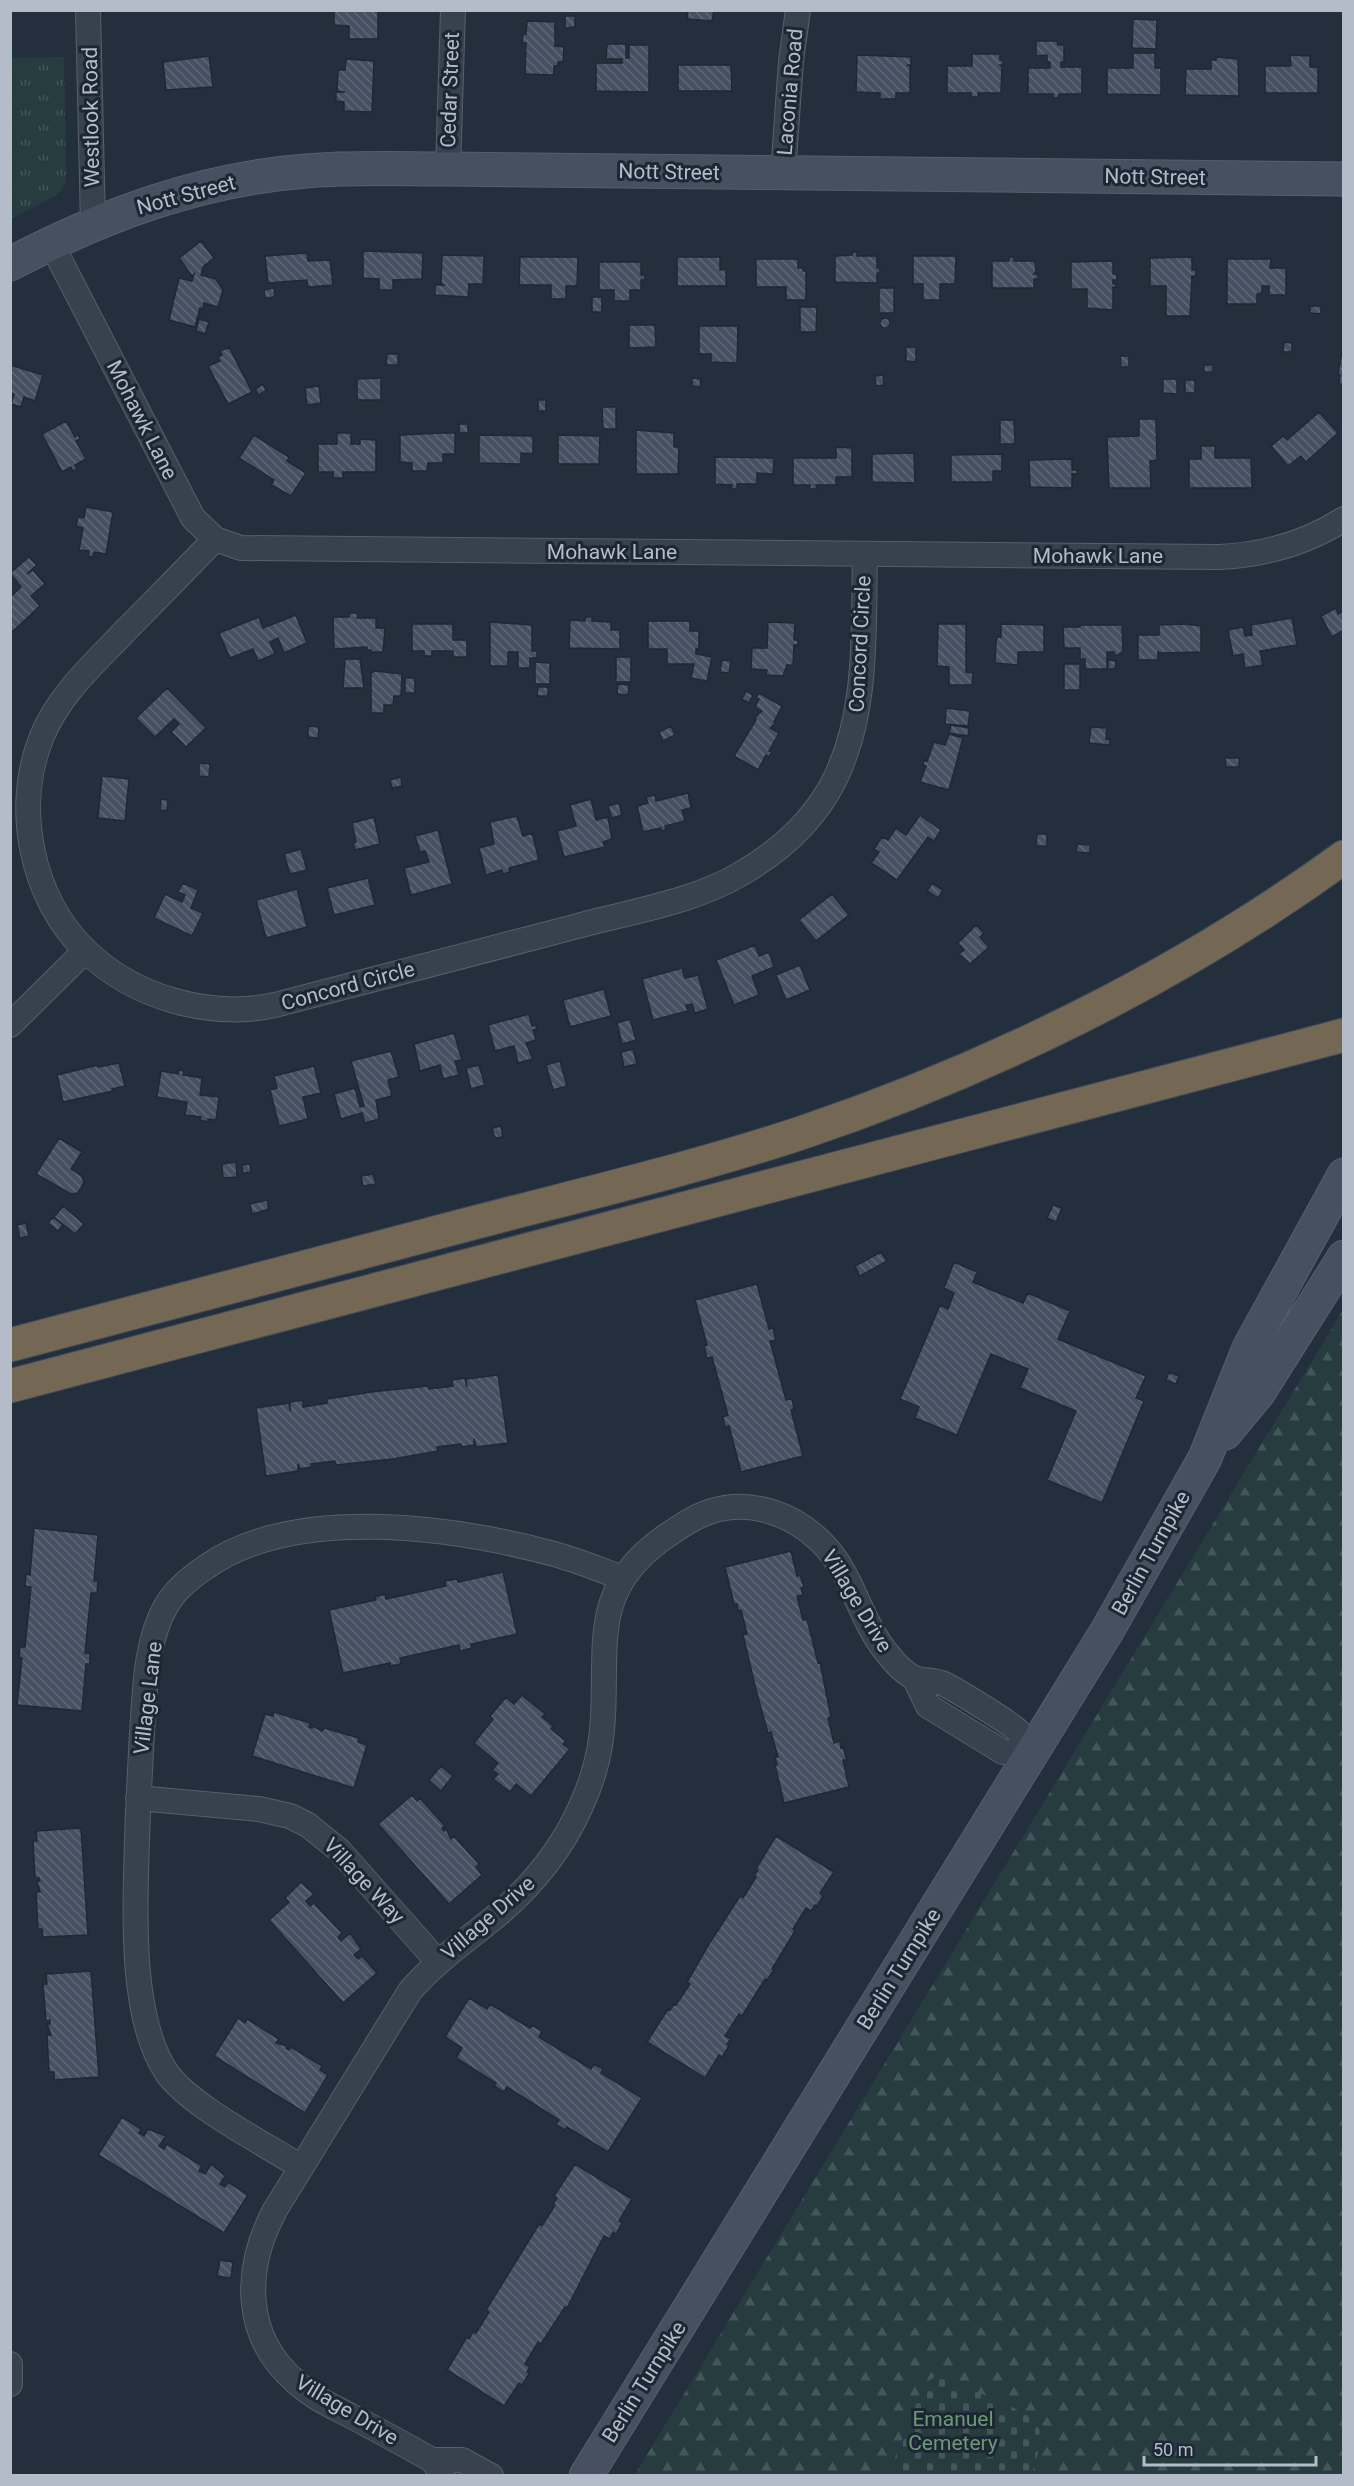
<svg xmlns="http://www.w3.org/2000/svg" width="1354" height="2486" font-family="Roboto,sans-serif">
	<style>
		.grass { fill: url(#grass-tufts) }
		.forest { fill: url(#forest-firs) }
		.cemetery { fill: url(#cemetery-stones) }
		.building { fill: url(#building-back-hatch); stroke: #1f2835; stroke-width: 1.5 }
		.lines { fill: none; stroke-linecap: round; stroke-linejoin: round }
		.street-casing { stroke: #565f6c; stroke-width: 26 }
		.secondary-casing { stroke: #565f6c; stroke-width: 35 }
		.highway-casing { stroke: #434c59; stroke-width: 35 }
		.street { stroke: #38414e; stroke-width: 24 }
		.secondary { stroke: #465061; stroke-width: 33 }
		.highway { stroke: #746855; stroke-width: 33 }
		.labels { text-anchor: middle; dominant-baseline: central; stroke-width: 6; stroke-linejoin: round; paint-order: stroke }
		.street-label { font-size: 21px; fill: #b4bcc9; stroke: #1d2633 }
		.park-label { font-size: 21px; fill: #6b9a76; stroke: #1d2633 }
	</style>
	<defs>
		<pattern id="grass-tufts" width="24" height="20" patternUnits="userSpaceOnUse" patternTransform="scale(1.5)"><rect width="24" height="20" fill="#263c3f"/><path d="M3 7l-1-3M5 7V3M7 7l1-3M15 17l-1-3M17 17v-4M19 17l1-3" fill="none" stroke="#435659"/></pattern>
		<pattern id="forest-firs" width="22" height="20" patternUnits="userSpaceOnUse" patternTransform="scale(1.5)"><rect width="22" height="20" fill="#263c3f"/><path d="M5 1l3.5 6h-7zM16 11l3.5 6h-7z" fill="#435659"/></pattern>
		<pattern id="cemetery-stones" width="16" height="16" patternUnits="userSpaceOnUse" patternTransform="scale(1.5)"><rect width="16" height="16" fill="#263c3f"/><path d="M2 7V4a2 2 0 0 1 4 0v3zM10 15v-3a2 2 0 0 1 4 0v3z" fill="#435659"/></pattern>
		<pattern id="building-back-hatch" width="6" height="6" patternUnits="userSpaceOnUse" patternTransform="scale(1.5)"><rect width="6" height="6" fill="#455162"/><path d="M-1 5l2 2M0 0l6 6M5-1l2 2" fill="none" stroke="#5d6877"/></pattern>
	</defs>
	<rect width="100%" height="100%" fill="#242f3e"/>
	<path class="grass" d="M64,57L66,181L61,191L55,196L11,219V58Z"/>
	<path class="forest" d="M1343,1310V2475H1031L1038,2455L923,2387L888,2475L634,2476Z"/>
	<path class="cemetery" d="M935,2376C954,2384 1033,2410 1038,2426C1044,2442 1036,2460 1031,2475H888L923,2387Z"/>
	<path class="building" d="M334,10H378V39H349V26L334,25Z
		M688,10H714L712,21L687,19Z
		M565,16H575V27L565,28Z
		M1133,19L1157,20L1156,49L1132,48Z
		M527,21L555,22V46L564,47L563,62H558V66H554V75L525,74L526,43H522L523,34H526Z
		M1036,41H1057L1058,45H1064V62H1061V67H1082V94H1059L1058,98H1053V94H1028V68H1050V62H1047V55L1036,56Z
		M607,44H626V58H629V45H649V92L596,91V63H622V59H606Z
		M1133,53H1155V68H1161V95L1107,94V68H1133Z
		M972,54H1000V60H1003V65H1000L1002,67L1001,93H978V97H971V93H947V66H972Z
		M857,55L911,57V65H907L910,66V93H896V99H880V93L856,92Z
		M1290,55L1310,56V67H1318V93H1265V66H1291Z
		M209,56L213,87L166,90L163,62Z
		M1216,57L1238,59L1239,96L1185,95L1186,69H1211V60H1216Z
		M346,59L374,61L372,112L344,111V102L336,101V92H345L337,91L338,70H345Z
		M678,65H731L732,91H678Z
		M201,241L214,258L203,267L201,275L216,279L223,290L218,307L204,303L203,309L200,308L195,327L169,320L179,278L192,281L194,274L192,276L179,258Z
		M363,251L423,253L422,279L393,280V290H379V279L363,278Z
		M852,252H857V256H877V268H880V273H877V283L835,282V256L852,255Z
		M307,253L308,261L330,260L333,285L308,287L307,280L268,283L265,256Z
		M442,255L484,256L483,284H469L468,297L435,295V285H444L441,283Z
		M913,256H956L955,284H940V300H923V284H913Z
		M520,257H578L577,286H566V299H551V285H519Z
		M677,257H720V270L726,269V286H677Z
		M1009,257H1014V261H1035L1036,272L1034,274H1038V279H1034V288H992V261H1009Z
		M1192,257V270H1196V276H1192L1190,316H1166V286H1150V258Z
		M756,259H798V268H803V271H806V300H786V287H756Z
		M1227,259H1271L1270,268H1286V295H1269V286H1262V293L1257,294V304H1227Z
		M1113,261V274H1117V280H1113V284H1116V287H1113V310L1087,308V289H1071V262Z
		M599,262H641V275H645V280H641V290H630V301H614V290H599Z
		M274,288L275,297L265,298L264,290Z
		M879,288H894V313H879Z
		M592,297H602V312H592Z
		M1310,306H1321V314L1310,313Z
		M800,307H817L816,332H800Z
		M880 323a5 5 0 1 1 10 0a5 5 0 1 1-10 0Z
		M199,319L209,322L205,334L196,331Z
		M629,325H655L656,347L629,348Z
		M699,326H738L737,363L711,362V354H699Z
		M1344,341V385L1339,384L1340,375L1338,374Z
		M1284,342L1292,343V352H1283Z
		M229,347L252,392L228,404L208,366L220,361L218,357L222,355L220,351Z
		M906,347H916V362L906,361Z
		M387,354H398V365H386Z
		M1120,356H1129V367H1121Z
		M10,365L43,375L35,401L24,397L21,407L11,404L14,394L10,393Z
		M1204,365H1213V372H1204Z
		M883,375L884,385L876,386L875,376Z
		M381,378V400H357V379Z
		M692,378L701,379L700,387L692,386Z
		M1163,379H1177V394L1163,393Z
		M1185,380H1195V393H1185Z
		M263,384L266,390L259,395L255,389Z
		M319,386L321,403L307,405L305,388Z
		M538,400H546V411H538Z
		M602,407H616V429H603Z
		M1319,412L1338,433L1306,462L1301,456L1288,466L1271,446L1283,436L1287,440Z
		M1139,419H1156L1157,460L1150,461L1151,488H1109L1107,437L1139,436Z
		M1000,420H1014L1015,444H1000Z
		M66,421L75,437L78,435L80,439L76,441L86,459L75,465L77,469L73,471L71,467L62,472L42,434Z
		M459,424H468V433H459Z
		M636,430L674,433V447H679L678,474H636Z
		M337,433H351V444H360V439L376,440V472H343V478H333V472H318V444H337Z
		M442,433H455V454H443V463H428L427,471H412V463L400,462V435Z
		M254,435L289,457L287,461L306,473L291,496L271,485L274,480L239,458Z
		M479,435L533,436V454L521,453V464L479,463Z
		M558,435L600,436L599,464H558Z
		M1201,446H1215V458H1251L1252,488H1189V459H1201Z
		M836,447L852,448V477H836V485H816L817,489H810V485H793V458H836Z
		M914,453L915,483L872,482V454Z
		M1002,454V471H993V482H951V455Z
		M715,457L774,458L773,474L757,473V484H737V489H731L732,485L715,484Z
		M1072,459V470H1077V474H1072V488L1030,487L1029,460Z
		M86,507L113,512L106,554L94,552L93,557L88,556L89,551L79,550L83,528L76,526L78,517L84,518Z
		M29,557L37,565L27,574L33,570L45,584L31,596L40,606L10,634V597L21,587L10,573Z
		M1336,608L1338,614L1344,611V630L1332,637L1321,616Z
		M349,613H358L357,618H376V628H385L383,652H371V650H367V647L334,649L333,617H349Z
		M296,615L307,643L284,653L278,638L270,642L275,654L258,661L253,649L230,658L219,633L259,617L263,628Z
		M585,617H592V621L611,622V630H620V649L569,648L570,620L585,621Z
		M1292,618L1297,645L1260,651L1263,665L1245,668L1243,654L1233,656L1228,630L1243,627L1245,636L1252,635L1251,625Z
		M648,621H690V631H699V649H696V654L712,657L707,681L691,678L694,664H667V649H648Z
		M490,622L532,625V651H537V658H530V668H518V652H508V666H490Z
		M768,622L795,623L794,640H798V645H794L793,665H787L783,676L766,675L767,670L751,669L752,648H767Z
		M412,624H453V640H467V657H453V651H432V656H424V651H412Z
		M938,624H966V672L973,673L972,685H949V667L937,666Z
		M1001,624L1044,625V652H1018V665L995,663L996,642L997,637H1001Z
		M1185,624L1201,626V652L1159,653L1158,651V660H1138V635H1159V625Z
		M1080,625H1122L1123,652L1120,653V655H1114V652H1107V669H1085V659H1080V648H1064L1063,627H1080Z
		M616,657H631V682H616Z
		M345,659H360L364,688H343Z
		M722,660L731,661L729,673L720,672Z
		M1108,660L1116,661L1115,669H1108Z
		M535,662L550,663V684H535Z
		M1064,664H1080V690H1064Z
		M375,671L402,674L401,696H394L393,705H384V713H371V673Z
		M405,678H415V693H405Z
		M618,684L629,685L628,695L617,694Z
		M538,687H548V696H537Z
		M167,688L206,728L186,747L171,732L179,724L174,719L155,737L136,718Z
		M746,691L753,695L749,703L742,699Z
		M759,693L782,706L774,722L776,723L770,728L779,733L769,751L772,752L769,757L766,755L758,770L734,756L756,720L755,717L762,711L755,707L759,699L756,698Z
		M946,708L970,711L968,726L945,724Z
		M951,725L969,728L968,736L949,733Z
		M308,726L319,727L318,738L308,737Z
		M671,726L675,735L663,741L659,732Z
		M1091,727L1107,728L1106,739L1110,740V745L1089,743Z
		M949,734L963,738L949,790L920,782L926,766L923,765L924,760L927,761L934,742L945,745Z
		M1225,758H1239V767H1226Z
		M199,763L210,764L209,777L199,776Z
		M102,776L129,779L125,821L98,818Z
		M401,777L402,786L392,788L390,780Z
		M688,793L691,808L682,810L685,821L665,826L666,830L661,831V828L643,832L637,806L648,803L646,797L655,795L656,801Z
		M161,799L168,800L167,811L160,810Z
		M591,799L596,820L608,817L612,839L603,842L605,847L564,857L557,831L576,826L570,805Z
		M619,803L622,815L612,818L608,806Z
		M920,815L941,830L934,841L928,837L897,880L871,863L879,852L874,849L882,837L888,840L896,828L906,835Z
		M517,816L523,836L532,833L539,860L509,868L510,872L503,874L502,870L486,875L479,848L494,844L490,822Z
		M374,817L380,844L355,850L353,843L356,842L352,823Z
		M438,830L452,884L411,895L404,868L429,862L425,851L420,852L415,836Z
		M1037,834H1047V846H1036Z
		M1077,844L1090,845V853L1076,852Z
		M301,849L307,870L290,874L284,854Z
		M368,878L375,905L334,915L327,888Z
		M183,883L198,890L191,908L203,913L192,936L154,918L165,894L182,902L185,895L178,892Z
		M932,883L943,890L938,898L927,891Z
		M297,889L307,927L266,938L256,900Z
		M832,894L849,915L816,941L799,920Z
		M976,925L984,933L980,937L989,947L970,964L959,954L964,950L958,943Z
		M755,945L759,956L769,952L774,967L752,976L759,995L734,1005L716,960Z
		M800,965L810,990L786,1000L776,975Z
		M682,968L685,978L698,975L708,1009L695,1013L692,1004L686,1005L688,1011L653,1020L642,979Z
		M604,989L611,1016L570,1027L563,1000Z
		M529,1014L532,1026L536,1025L537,1029L533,1030L536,1040L526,1043L533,1059L518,1063L514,1046L495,1051L488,1025Z
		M630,1019L636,1040L622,1044L617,1023Z
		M454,1033L462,1060L455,1061L459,1075L443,1079L440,1065L420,1071L414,1044Z
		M633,1049L637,1064L624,1067L621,1052Z
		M391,1051L399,1077L388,1080L392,1096L376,1100L379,1119L365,1123L362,1113L341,1119L334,1094L355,1088L360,1107L364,1106L351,1061Z
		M560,1061L567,1086L553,1090L546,1065Z
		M119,1063L125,1086L112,1089L113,1091L63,1102L57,1075L98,1065V1067Z
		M479,1065L485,1085L471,1089L466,1068Z
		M314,1066L321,1093L303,1097L308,1119L279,1126L270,1090L277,1088L274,1076Z
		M179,1070L184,1071L183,1075L202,1078L200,1095L219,1097L216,1120L208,1119V1122L200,1120L201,1117L185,1115L187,1102L157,1097L161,1071L178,1074Z
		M501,1126L503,1137L495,1138L492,1128Z
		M59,1138L82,1152L71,1169L82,1176L84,1183L78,1193L71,1194L36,1174Z
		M236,1162L237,1177L223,1178L222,1164Z
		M250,1164L251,1172L243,1173L242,1165Z
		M373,1174L376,1184L363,1186L361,1176Z
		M267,1200L269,1209L252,1214L250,1204Z
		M1053,1205L1062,1208L1056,1222L1047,1218Z
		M63,1206L84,1224L75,1234L54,1217Z
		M53,1217L63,1225L58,1231L48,1223Z
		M26,1223L29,1236L20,1238L17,1225Z
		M881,1252L887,1261L860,1276L855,1266Z
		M954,1262L977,1272L973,1282L1023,1303L1028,1293L1070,1311L1058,1339L1146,1376L1136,1398L1144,1401L1102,1503L1047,1480L1076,1411L1020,1388L1028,1369L991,1354L957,1435L915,1418L919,1407L900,1399L940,1305L948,1309L954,1293L944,1288Z
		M757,1284L769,1329L773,1328L776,1340L770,1341L786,1400L792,1399L794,1409L791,1410L803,1456L741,1472L729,1426L725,1427L723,1417L728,1415L712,1357L707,1358L704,1346L707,1345L695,1300Z
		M1169,1372L1179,1376L1176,1384L1166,1380Z
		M498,1375L508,1443L476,1447L474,1439V1445L461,1447V1444L437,1447L438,1451L393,1459L336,1465L335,1461L311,1464L312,1467L300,1469L298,1464V1471L266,1476L256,1408L289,1403L290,1411V1402L303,1400V1407L327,1403V1399L371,1392L428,1386L429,1389L453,1386L452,1380L465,1378L467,1387L466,1379Z
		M34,1528L98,1535L94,1581H98L97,1593H91L85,1653L90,1654V1664H86L82,1711L17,1705L22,1658L19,1657L20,1647H25L31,1587L25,1586L26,1574L30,1575Z
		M791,1551L797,1576L800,1575L804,1587L801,1588L803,1595L797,1596L803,1620L807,1619L818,1663L820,1662L831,1717L828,1718L834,1743L840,1741L841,1748L843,1747L847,1760H843L849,1787L784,1803L775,1765H777L775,1757H778L771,1732L768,1733L756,1690L743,1635L747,1634L741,1610L738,1611L737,1604H734L725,1567Z
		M503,1572L517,1634L471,1644L472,1648L460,1651L459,1645L400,1658L401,1664L390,1666V1663L343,1673L329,1610L376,1600L375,1597L385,1594L386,1599L446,1586L445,1581L457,1579L458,1582Z
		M522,1695L545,1714L542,1717L553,1726L551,1729L566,1741L563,1744L570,1749L531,1796L516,1784L510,1792L493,1779L498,1774L492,1770L498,1763L474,1743L493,1719L490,1716L506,1697L514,1704Z
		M274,1712L310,1723L309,1727L312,1728L313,1726L322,1731L324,1728L359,1738L358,1742L367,1745L354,1788L252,1756L265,1714L273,1716Z
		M441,1766L453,1776L441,1791L429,1780Z
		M412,1795L417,1801L420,1798L445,1826L442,1828L444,1831L446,1829L451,1839L454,1836L479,1864L476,1867L482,1875L449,1904L378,1824Z
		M81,1828L88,1935L43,1937L42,1929H38L36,1892H40L37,1881H40L39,1878H35L33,1841H37L36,1831Z
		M776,1836L834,1872L820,1893L823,1896L817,1906L815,1905L811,1911L806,1908L793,1929L795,1931L772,1969L774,1970L767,1980L765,1979L742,2016L739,2014L725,2036L731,2039L727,2044L729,2046L722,2057L719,2055L705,2078L647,2042L668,2009L670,2010L674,2004L676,2005L690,1984L687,1982L709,1944L740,1896L743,1898L756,1877L754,1876L758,1870L756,1869Z
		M301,1882L314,1894L306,1901L310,1906L314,1903L342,1933L338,1937L341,1941L350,1933L361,1949L354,1955L358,1959L362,1956L377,1973L343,2003L269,1920L289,1902L285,1898Z
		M91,1971L99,2077L54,2080V2072H49L47,2035H51L47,2024H50V2020L46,2021L43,1984H47L46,1974Z
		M469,1998L487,2009L490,2004L530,2028L532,2025L542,2031L539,2037L591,2069L594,2064L603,2069L601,2073L642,2098L608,2152L567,2127L565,2130L556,2124L559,2120L507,2087L504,2092L494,2086L496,2083L456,2058L462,2048L445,2037Z
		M238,2018L245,2023L247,2019L279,2039L276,2043L287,2046L286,2048L289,2050L291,2047L322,2066L320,2070L328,2075L305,2113L214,2056Z
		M122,2117L141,2129L139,2133L144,2136L148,2129L166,2136L159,2146L164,2149L167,2144L202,2166L199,2171L205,2174L211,2164L225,2176L220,2184L225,2187L228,2182L248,2195L224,2233L98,2155Z
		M575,2164L632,2199L619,2221L622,2223L616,2234L613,2232L610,2239L604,2236L567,2308L565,2307L541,2344L538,2342L525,2364L530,2367L527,2372L529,2374L522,2385L519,2383L504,2406L447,2370L467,2337L469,2339L473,2332L476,2333L489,2312L486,2310L539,2224L542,2226L555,2205L553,2204L557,2198L554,2196Z
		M220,2260L233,2262L231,2278L217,2276Z"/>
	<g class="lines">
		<defs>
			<path id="street" d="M88,10L93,224
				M448,169L453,10
				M783,173L791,61L798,10
				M51,243L193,518L215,539L241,548L1218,557C1264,555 1305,544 1344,519
				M215,539C186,569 156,600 126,630C95,663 60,693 42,736C13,807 31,898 86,951C135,998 210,1019 275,1005C375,979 475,953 574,927C628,912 695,902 742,873C780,851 814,820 834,781C869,711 863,630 865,554
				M10,1025L85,951
				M915,1679L928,1706L1003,1752L1031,1753
				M138,1798L259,1809L290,1816L308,1825L339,1850L438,1962
				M301,2167C265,2144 190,2106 167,2073C129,2018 135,1906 137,1841C138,1805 140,1769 142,1733C145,1691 145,1643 166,1606C175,1590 191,1577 206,1567C296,1504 454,1527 554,1554C577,1560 600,1570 623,1578
				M10,2364V2384
				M432,2460H462L491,2476
				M443,2476L432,2460C405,2445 378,2430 351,2416C332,2406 312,2397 296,2382C242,2336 244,2268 275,2210L410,1991C436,1961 466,1941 496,1916C532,1886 562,1849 581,1806C594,1778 602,1747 603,1716C607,1640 592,1590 662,1539C678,1528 693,1517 712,1511C750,1499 793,1514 821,1542C853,1573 859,1619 887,1653C894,1662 906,1676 918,1679C926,1681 936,1680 944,1684C953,1688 1012,1724 1018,1731C1023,1737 1027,1746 1031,1753"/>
			<path id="secondary" d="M10,264C104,215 200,179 306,171C353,167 400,169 448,169L1344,179
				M1225,1433L1259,1392L1344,1257
				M586,2476L1107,1631L1205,1458L1249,1348L1344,1175"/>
			<path id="highway" d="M10,1345C163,1305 316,1264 469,1224C580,1195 692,1169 801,1133C991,1069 1182,975 1344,857
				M10,1386L1344,1035"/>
		</defs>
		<use href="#street" class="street-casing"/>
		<use href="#secondary" class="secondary-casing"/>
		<use href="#highway" class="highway-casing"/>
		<use href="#street" class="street"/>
		<use href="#secondary" class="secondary"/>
		<use href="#highway" class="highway"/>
	</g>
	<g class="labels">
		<g class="street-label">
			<text transform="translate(450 90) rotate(-88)">Cedar Street</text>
			<text transform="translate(790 92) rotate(-85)">Laconia Road</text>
			<text transform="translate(91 117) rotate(-91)">Westlook Road</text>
			<text transform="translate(669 172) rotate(1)">Nott Street</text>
			<text transform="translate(1155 177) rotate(1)">Nott Street</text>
			<text transform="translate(186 195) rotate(-15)">Nott Street</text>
			<text transform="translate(142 420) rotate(63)">Mohawk Lane</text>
			<text x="612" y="552">Mohawk Lane</text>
			<text x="1098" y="556">Mohawk Lane</text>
			<text transform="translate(860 644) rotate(-87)">Concord Circle</text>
			<text transform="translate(348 986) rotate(-15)">Concord Circle</text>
			<text transform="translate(1151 1553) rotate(-61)">Berlin Turnpike</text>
			<text transform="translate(857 1601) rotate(59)">Village Drive</text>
			<text transform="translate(148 1698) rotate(-83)">Village Lane</text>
			<text transform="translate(364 1881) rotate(47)">Village Way</text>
			<text transform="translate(488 1918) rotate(-41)">Village Drive</text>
			<text transform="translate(899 1969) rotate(-58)">Berlin Turnpike</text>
			<text transform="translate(644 2382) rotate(-58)">Berlin Turnpike</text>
			<text transform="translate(347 2410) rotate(31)">Village Drive</text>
		</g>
		<g class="park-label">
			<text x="953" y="2419">Emanuel<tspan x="953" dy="24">Cemetery</tspan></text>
		</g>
	</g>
	<rect width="1354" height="2486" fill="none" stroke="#b4bcc9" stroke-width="24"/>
	<path d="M1144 2456v9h172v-9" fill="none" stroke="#b4bcc9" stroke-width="3"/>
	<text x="1153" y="2456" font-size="18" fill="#b4bcc9" stroke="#1d2633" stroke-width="4.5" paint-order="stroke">50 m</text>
</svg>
